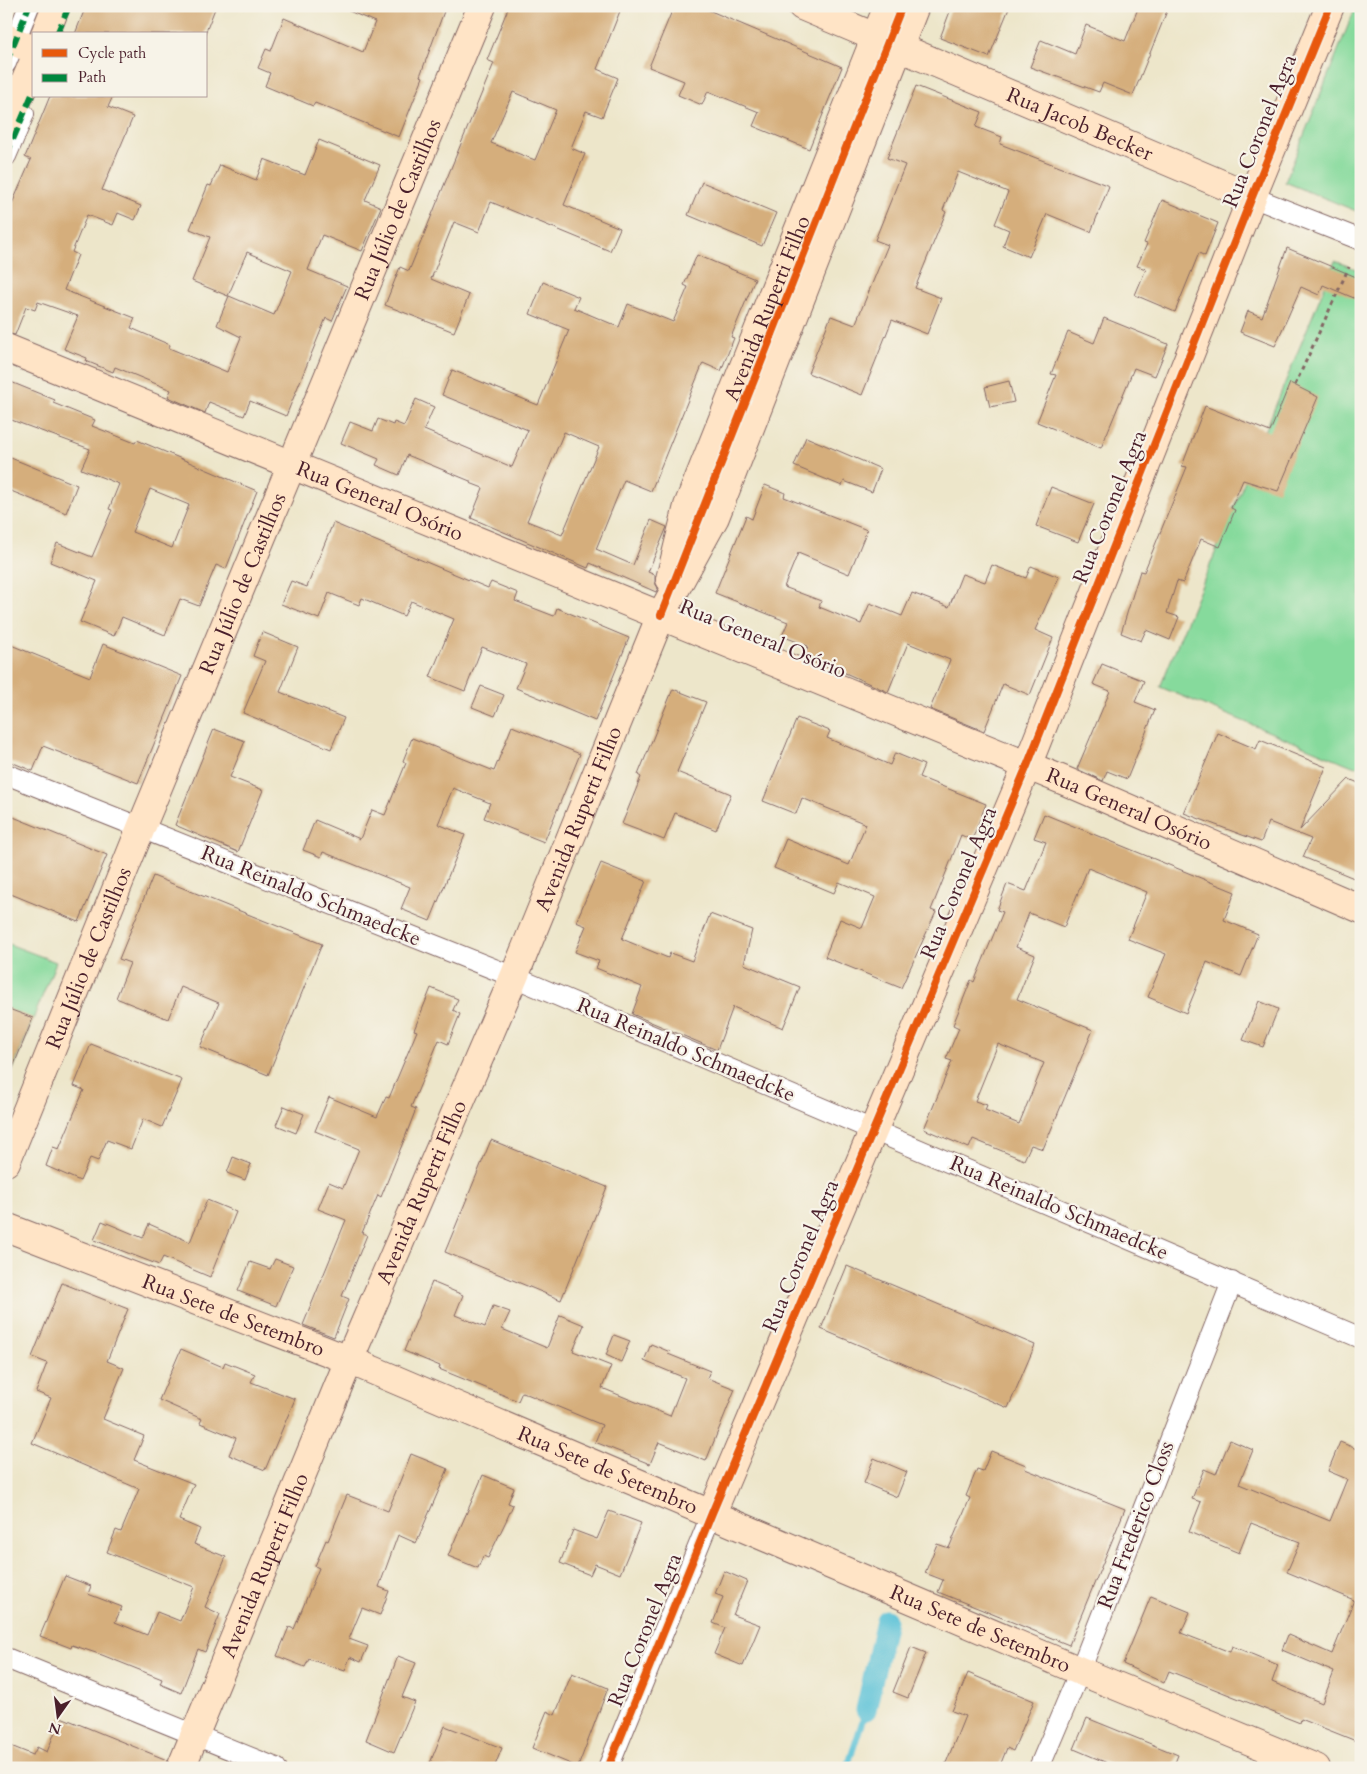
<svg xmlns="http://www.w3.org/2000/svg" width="1367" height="1774" font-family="Cardo,serif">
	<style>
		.green { fill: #86da9c; stroke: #687c64 }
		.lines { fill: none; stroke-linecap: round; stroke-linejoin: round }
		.stream { stroke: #5bc2d8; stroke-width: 6 }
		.canal { stroke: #5bc2d8; stroke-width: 21 }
		.building { fill: #d5ae7c; fill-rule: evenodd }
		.street-casing { stroke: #836563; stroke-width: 22 }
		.secondary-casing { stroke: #836563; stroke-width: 30 }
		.path { stroke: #836563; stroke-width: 3; stroke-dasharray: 4 4; stroke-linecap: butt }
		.street { stroke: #fff; stroke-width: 20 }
		.secondary { stroke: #ffe4c6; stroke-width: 28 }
		.quiet { stroke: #00873e; stroke-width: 6; stroke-dasharray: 12 6; stroke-linecap: butt }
		.cycleway-casing { stroke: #f7f3e8; stroke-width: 11 }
		.cycleway { stroke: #e8590c; stroke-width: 8 }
		.labels { text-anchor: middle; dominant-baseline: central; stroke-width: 4.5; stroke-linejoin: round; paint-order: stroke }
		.street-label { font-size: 21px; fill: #4a1f2b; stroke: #f7f3e8 }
	</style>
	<rect width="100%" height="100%" fill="#f7f3e8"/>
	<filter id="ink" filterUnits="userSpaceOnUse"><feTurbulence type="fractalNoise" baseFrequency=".02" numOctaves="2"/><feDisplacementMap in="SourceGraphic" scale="10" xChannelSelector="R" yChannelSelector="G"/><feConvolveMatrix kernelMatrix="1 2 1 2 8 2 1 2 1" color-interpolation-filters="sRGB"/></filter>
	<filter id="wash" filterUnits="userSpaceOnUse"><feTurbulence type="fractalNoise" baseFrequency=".0096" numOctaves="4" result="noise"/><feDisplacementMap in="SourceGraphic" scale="20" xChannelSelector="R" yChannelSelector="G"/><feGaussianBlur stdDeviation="1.12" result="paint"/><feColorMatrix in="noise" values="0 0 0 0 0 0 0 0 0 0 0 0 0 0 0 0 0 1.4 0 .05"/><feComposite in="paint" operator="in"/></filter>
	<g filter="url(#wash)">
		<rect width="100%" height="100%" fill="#ede6ca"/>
		<path class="green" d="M1356,6H1361V213L1285,182Z
			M1335,261L1361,271V765L1355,767L1160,687Z
			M6,943L56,962L6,1087Z"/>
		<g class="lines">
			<path class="stream" d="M847,1768L866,1710"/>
			<path class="canal" d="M866,1710L886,1620"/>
		</g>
		<g id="blocks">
			<path class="building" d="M86,6H216L205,34H75Z
				M337,6H446L420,76L423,77L399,137L315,103L313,106L265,86L270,73L258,68L266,49L271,51L284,18L363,52L375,22Z
				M509,6H622L597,69L618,78L602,117L586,111L571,148L585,154L564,205L620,228L610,251L491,202L479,232L454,222L431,279L469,295L454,332L385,305L400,267L409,271L494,63L487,60ZM513,92L556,110L535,160L491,143Z
				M674,6H699L842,67L809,149L753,126L759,112L708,91L702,105L678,95L684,81L649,67Z
				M952,6H1010L989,57L940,38Z
				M1139,6H1169L1133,95L1103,83L1099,92L1030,67L1041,40L1075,54L1086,25L1125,41Z
				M916,86L982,112L976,127L1002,137L1000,144L1109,186L1091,232L1047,214L1029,257L1003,246L1009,230L995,224L1008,192L958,172L943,210L946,212L915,288L941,298L927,334L892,320L862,395L808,373L831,316L855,325L888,245L875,240L905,165L887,158Z
				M50,96H113L108,107L133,117L102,190L141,206L135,220L118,213L113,225L87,215L72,252L78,255L64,290L135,318L131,328L170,345L169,348L227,372L241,337L217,325L229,296L274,315L292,271L247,252L228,296L192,281L210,237L190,229L208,185L211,186L220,165L256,180L264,159L305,175L319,140L380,165L365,200L381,207L362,251L322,235L308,270L347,286L332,321L326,318L286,416L250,401L244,416L209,402L205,413L168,397L171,390L115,367L113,372L86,361L87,358L64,349L78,316L38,302L35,310L26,307L15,335L6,333V204L11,206L31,160L25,157Z
				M702,182L776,213L762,246L688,215Z
				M1162,200L1218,223L1205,256L1199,253L1175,312L1135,295L1146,269L1137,266L1147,244L1144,243Z
				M1287,248L1361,279V301L1323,285L1319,295L1301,287L1275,346L1240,332L1248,311L1262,317Z
				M697,255L755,279L731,337L734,338L721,371L703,363L651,491L624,480L596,549L633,565L651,520L667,527L648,572L655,575V583L658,588L656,592L590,563L588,568L471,518L483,488L470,483V481L407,455L399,475L376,465L379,459L341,443L350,422L373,431L378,419L393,425L394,422L404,426L416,399L434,407L424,430L512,467L528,430L442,395L452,370L538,405L569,330L530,314L543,282L579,297L574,308L619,327L628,304L673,322L688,287L684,285ZM564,432L599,447L562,535L527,521Z
				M1104,318L1168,344L1155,376L1134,368L1101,448L1037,422L1056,375L1051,374L1068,332L1094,343Z
				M6,380L55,400L53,403L95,420L92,426L135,443L137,440L257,491L226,569L216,565L199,606L180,599L165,635L122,617L114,636L80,622L97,581L50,562L57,543L92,557L112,510L109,509L119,484L81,469L90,449L6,418ZM150,489L189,505L172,548L132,532Z
				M1009,381L1014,402L990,407L985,387Z
				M1290,383L1318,397L1278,491L1243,480L1231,508L1235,510L1220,547L1201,539L1183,583L1177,581L1167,613L1179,617L1170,640L1146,630L1141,641L1121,633L1140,571L1144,572L1187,467L1182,466L1205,406L1270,432Z
				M806,437L881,469L872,492L844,481L842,486L794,466Z
				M6,456L77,485L66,513L6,489Z
				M765,485L785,493L784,497L867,530L849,574L798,553L784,587L821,601L819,607L861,624L870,603L902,616L912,593L949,607L962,574L985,582L992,565L1026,578L1031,566L1059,577L1035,630L1053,638L1030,695L1003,684L984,731L930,709L950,660L908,643L888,692L805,655L808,646L782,636L788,622L715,593L746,516L752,519Z
				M1051,487L1094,504L1078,542L1036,526Z
				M333,523L488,588L491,582L518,593L515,601L554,616L557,608L629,638L595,721L516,688L526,664L482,647L465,691L430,677L454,619L411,601L404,616L362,598L359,605L329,593L319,619L281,604L291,581L307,587Z
				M262,632L298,647L280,692L344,718L331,749L243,713L265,661L253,656Z
				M6,643L90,677L103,644L182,676L138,783L43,746L33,771L6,760Z
				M1102,664L1144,681L1135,702L1155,710L1127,779L1107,771L1103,781L1077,769L1110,691L1093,684Z
				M481,686L504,695L495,716L472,707Z
				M673,689L706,702L677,772L731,794L716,830L675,813L664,840L622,824L641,777L638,775Z
				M797,718L830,731L827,738L890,765L895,753L924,765L919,777L986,804L972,840L961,835L931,910L936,912L901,988L825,957L840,919L862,928L875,897L839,882L834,893L774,868L786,839L849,865L866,824L802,798L796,814L763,801Z
				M512,726L580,754L544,842L484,818L490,803L453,788L438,824L465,835L430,921L401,909L410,887L323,852L321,857L303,850L315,820L360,839L372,810L385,815L406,763L403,761L412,738L494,771Z
				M214,729L245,741L230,777L263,790L238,852L175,825Z
				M1218,733L1256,749L1260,740L1326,767L1300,830L1349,779L1361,784V881L1303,857L1311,839L1269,822L1261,842L1184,813Z
				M6,814L107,855L79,922L6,892Z
				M1044,814L1235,892L1224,920L1258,934L1241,976L1207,962L1186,1013L1148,997L1166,954L1128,939L1147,892L1088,868L1064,927L1029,913L1016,947L1035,955L1017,999L1093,1030L1043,1149L1031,1145L1024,1160L973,1139L969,1148L924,1129L952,1061L946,1059L959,1028L953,1025L971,980L974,982L1003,912L997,910L1007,884L1026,891L1046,842L1034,838ZM998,1044L1044,1063L1019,1124L985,1110L987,1105L975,1101Z
				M601,863L646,881L622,939L668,958L670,953L692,961L710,914L752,930L744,964L800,987L783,1028L733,1007L717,1050L632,1014L642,987L596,968L599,961L575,952L586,926L576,922Z
				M153,876L322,944L268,1075L200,1047L219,1003L181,987L168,1019L116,998L130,963L119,959Z
				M431,988L458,999L453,1010L460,1014L448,1044L439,1040L411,1107L416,1109L404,1140L381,1197L378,1195L362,1233L367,1235L342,1296L349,1299L334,1337L303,1325L346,1220L318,1209L329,1182L343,1188L359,1149L315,1131L329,1097L377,1117L386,1097L389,1098L417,1031L414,1030Z
				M1259,1001L1278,1009L1263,1047L1243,1040Z
				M6,1008L33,1018L7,1082H6Z
				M91,1044L182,1080L162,1127L143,1119L131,1149L107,1140L98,1161L90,1158L80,1181L46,1166L53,1147L59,1149L84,1090L74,1086Z
				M284,1106L304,1114L296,1133L276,1125Z
				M491,1140L607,1187L561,1300L445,1252Z
				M233,1157L251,1164L245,1180L227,1173Z
				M207,1200L236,1212L210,1277L163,1257L159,1265L94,1240L102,1221L143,1238L149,1224L190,1242Z
				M275,1259L293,1266L276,1306L238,1291L250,1262L270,1269Z
				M847,1266L1035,1345L1008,1408L821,1329Z
				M432,1282L463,1295L455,1315L485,1327L493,1306L510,1312L502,1329L547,1348L560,1315L584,1325L573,1351L611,1366L602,1388L670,1416L685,1378L644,1361L651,1344L670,1352L668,1354L710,1371L707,1378L735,1389L706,1461L659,1442L650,1464L595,1442L602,1425L522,1392L518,1401L439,1369L440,1366L404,1351Z
				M62,1283L128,1309L107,1361L124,1368L103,1419L144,1436L134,1460L194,1484L179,1520L200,1529L194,1544L226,1557L205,1607L220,1614L205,1652L198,1649L181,1693L160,1684L162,1679L102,1655L72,1645L71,1648L40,1636L65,1576L91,1586L88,1594L122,1607L115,1622L147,1635L157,1612L180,1621L194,1587L107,1552L116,1530L121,1532L139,1489L32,1443L51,1398L36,1392L47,1363L32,1357Z
				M614,1335L630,1341L621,1362L606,1355Z
				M181,1349L223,1367L225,1362L255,1374L251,1382L295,1399L265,1470L229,1455L236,1438L200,1423L202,1419L159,1400Z
				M1230,1440L1253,1450L1239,1484L1330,1521L1347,1479L1328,1471L1340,1442L1359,1450L1361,1447V1743L1301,1719L1300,1723L1169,1671L1164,1683L1123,1664L1151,1596L1190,1612L1181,1633L1230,1652L1232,1646L1278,1665L1272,1682L1322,1703L1334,1672L1282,1650L1288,1635L1332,1654L1354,1600L1287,1572L1300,1542L1251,1523L1239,1553L1189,1532L1201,1502L1192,1499L1204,1469L1216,1474Z
				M991,1451L1026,1465L1025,1469L1125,1509L1069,1645L938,1592L943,1580L925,1573L937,1544L949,1548L970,1498L966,1496L977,1469L983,1471Z
				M411,1454L448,1469L416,1543L398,1535L379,1587L389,1591L380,1615L362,1608L349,1639L368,1646L361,1662L350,1657L345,1671L309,1659L305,1667L277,1656L289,1627L294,1629L319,1568L315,1566L326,1540L328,1541L347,1495L388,1511Z
				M874,1458L907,1472L897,1497L864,1483Z
				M483,1475L514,1488L508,1503L513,1505L506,1521L488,1558L483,1556L478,1568L448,1556Z
				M609,1511L641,1523L620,1574L595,1564L590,1575L560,1563L573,1530L597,1539Z
				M724,1571L747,1581L733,1615L760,1625L743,1666L714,1654L725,1628L713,1623L723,1597L715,1594Z
				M911,1647L926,1653L908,1698L893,1692Z
				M398,1656L416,1663L402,1697L415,1702L394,1752L366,1740Z
				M572,1673L608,1688L578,1767L532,1748L547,1711L555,1715Z
				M968,1673L1034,1701L1013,1751L1007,1748L999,1768H944L965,1716L952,1711Z
				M61,1717L167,1760L166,1768H6V1744L33,1755L37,1747L47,1752Z
				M1087,1718L1178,1755L1173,1768H1119L1074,1749Z
				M445,1726L502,1748L494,1768H428Z"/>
		</g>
	</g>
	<g filter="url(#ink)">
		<use href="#blocks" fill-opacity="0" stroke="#836563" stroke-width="1"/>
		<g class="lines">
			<defs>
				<path id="street" d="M6,63L29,6
					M6,156L24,114
					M1252,197L1361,240
					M6,774L514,977L1361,1338
					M6,1658L276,1768
					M608,1768L712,1513
					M1039,1768L1080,1671L1232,1282"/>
				<g id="secondary">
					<path id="s1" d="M802,6L1252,197"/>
					<path d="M45,34L56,6"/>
					<path d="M6,38L34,50"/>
					<path d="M6,127L34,61"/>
					<path id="s2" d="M6,348L1065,781L1361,909"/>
					<path id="s3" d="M670,579L688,506L888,6"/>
					<path id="s4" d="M6,1162L141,828L482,6"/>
					<path id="s5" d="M6,1227L349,1360L1080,1671L1316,1768"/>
					<path d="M712,1513L1027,766L1252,197L1330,6"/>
					<path id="s6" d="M181,1768L349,1360L514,977L661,615L715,517L915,6"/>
				</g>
			</defs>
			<use href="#street" class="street-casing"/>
			<use href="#secondary" class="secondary-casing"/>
			<path class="path" d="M1295,385L1349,267"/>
			<use href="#street" class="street"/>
			<use href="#secondary" class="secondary"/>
			<path class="quiet" d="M57,34L69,6
				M6,63L29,6
				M6,156L34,90"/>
			<defs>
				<path id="cycleway" d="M661,615L902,6
					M608,1768L712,1513L1027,766L1252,197L1330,6"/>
			</defs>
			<use href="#cycleway" class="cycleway-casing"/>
			<use href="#cycleway" class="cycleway"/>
		</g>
	</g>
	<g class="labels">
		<g class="street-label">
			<text stroke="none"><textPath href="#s1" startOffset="302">Rua Jacob Becker</textPath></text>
			<text transform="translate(1260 131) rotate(-68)">Rua Coronel Agra</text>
			<text stroke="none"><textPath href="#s4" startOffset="1030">Rua Júlio de Castilhos</textPath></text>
			<text stroke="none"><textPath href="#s3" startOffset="288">Avenida Ruperti Filho</textPath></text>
			<text stroke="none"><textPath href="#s2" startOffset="404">Rua General Osório</textPath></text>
			<text transform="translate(1110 507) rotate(-68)">Rua Coronel Agra</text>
			<text stroke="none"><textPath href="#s4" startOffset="625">Rua Júlio de Castilhos</textPath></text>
			<text transform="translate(763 639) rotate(22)">Rua General Osório</text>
			<text stroke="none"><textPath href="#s2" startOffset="1214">Rua General Osório</textPath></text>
			<text stroke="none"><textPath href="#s6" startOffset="1029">Avenida Ruperti Filho</textPath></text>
			<text transform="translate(959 883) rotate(-67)">Rua Coronel Agra</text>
			<text transform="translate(311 896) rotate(22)">Rua Reinaldo Schmaedcke</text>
			<text stroke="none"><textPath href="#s4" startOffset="220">Rua Júlio de Castilhos</textPath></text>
			<text transform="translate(686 1050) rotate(23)">Rua Reinaldo Schmaedcke</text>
			<text stroke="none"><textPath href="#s6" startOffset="624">Avenida Ruperti Filho</textPath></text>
			<text transform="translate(1059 1208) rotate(23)">Rua Reinaldo Schmaedcke</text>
			<text transform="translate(801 1256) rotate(-67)">Rua Coronel Agra</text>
			<text stroke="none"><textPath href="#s5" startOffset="244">Rua Sete de Setembro</textPath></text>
			<text stroke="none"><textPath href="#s5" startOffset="649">Rua Sete de Setembro</textPath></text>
			<text transform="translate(1136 1525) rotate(-69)">Rua Frederico Closs</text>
			<text stroke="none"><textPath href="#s6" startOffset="219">Avenida Ruperti Filho</textPath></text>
			<text stroke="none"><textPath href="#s5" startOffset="1054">Rua Sete de Setembro</textPath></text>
			<text transform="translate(645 1630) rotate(-68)">Rua Coronel Agra</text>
		</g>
	</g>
	<rect width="1367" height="1774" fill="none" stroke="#f7f3e8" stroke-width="25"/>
	<rect x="32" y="32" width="175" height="65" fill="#f7f3e8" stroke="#b29e9c"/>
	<rect x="42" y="49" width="25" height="8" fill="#e8590c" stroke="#b29e9c"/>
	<text x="78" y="58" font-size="15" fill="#4a1f2b">Cycle path</text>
	<rect x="42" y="74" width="25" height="8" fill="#00873e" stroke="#b29e9c"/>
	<text x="78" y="82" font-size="15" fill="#4a1f2b">Path</text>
	<g transform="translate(58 1716) rotate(194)" stroke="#f7f3e8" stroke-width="4" paint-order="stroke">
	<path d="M0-4L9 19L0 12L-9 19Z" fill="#4a1f2b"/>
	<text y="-8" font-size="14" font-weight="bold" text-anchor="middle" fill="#4a1f2b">N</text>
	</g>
</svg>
